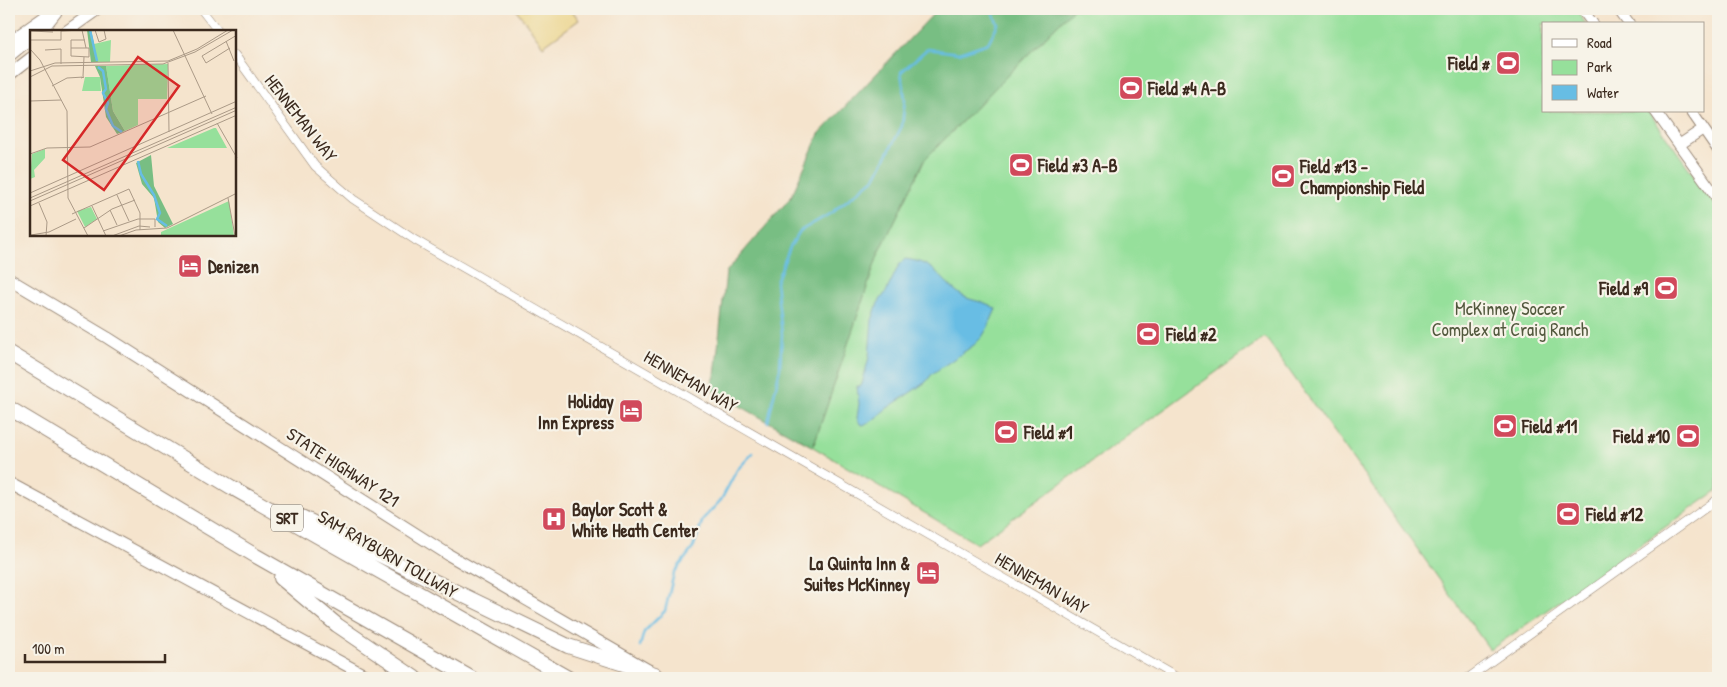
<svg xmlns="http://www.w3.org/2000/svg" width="1727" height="687" font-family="'Patrick Hand',sans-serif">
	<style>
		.green { fill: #96e09b; stroke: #68855c }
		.forest { fill: #78be83; stroke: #5a7450 }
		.sand { fill: #eeda9e; stroke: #94825e }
		.water { fill: #67bde4; stroke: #517481 }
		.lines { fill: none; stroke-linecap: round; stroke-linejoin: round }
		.stream { stroke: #67bde4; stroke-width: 2.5 }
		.minor-casing { stroke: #988776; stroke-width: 9 }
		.tertiary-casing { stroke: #988776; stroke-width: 12 }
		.secondary-casing { stroke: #988776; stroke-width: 13 }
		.motorway-casing { stroke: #988776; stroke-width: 16 }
		.minor { stroke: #fff; stroke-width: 8 }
		.tertiary { stroke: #fff; stroke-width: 10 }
		.secondary { stroke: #fff; stroke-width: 11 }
		.motorway { stroke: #fff; stroke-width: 14 }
		.labels { text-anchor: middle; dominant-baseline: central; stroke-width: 4.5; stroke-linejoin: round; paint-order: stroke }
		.shield { fill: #f7f3e8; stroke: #73665b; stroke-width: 1 }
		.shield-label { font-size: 16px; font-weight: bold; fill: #3b2a1e }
		.poi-label { font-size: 18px; font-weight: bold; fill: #3b2a1e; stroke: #f7f3e8; text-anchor: start }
		.street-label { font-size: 18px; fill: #3b2a1e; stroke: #f7f3e8 }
		.park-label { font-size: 18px; fill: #52583d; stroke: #f7f3e8 }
		.inset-river { fill: none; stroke: #67bde4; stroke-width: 2.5 }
		.inset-road { fill: none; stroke: #ab9a87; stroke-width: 1 }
		.view { fill: #d62828; fill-opacity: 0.15; stroke: #d62828; stroke-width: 2.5 }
		.inset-edge { fill: none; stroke: #3b2a1e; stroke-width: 2.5 }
	</style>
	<rect width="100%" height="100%" fill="#f7f3e8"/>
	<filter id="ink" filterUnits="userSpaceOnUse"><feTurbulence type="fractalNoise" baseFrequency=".02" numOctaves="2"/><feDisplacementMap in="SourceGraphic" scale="10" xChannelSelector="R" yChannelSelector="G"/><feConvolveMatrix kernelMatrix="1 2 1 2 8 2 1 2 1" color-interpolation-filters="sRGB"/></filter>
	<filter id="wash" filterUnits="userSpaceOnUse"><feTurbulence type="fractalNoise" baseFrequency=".0096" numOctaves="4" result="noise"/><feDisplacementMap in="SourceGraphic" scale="20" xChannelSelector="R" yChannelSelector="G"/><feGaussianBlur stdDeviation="1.12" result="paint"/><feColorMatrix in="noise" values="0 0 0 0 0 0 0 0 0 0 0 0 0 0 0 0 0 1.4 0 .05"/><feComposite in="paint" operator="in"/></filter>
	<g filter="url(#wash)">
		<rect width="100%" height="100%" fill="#f5e4cd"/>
		<path class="green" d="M1073,9H1575L1586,24H1543V111H1648L1718,209V490L1490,650L1265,337L977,544L813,447L878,255L925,159Z"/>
		<path class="forest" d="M938,9H1073L925,159L878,255L813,447L710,389L715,376L726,272L791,197L819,134Z"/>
		<path class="sand" d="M516,9H571L579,20L543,46Z"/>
		<path class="water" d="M905,259C939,263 939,281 963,296C973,302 987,301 996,309L988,327L982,337L974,345L932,374L926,382L886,409L872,421L863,425L860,424L857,418L859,404L857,386H861L862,384L869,357L872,320L878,303L886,292L899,265Z"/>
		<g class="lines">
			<path class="stream" d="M768,422L780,368L782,334L776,282L790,247L800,231L831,213L875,178L902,126L905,99L901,72L927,49L959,53L988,43L998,24L991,9
				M640,646L644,632L665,611L674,573L693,548L703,519L721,500L737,470L753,453"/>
		</g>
	</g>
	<g filter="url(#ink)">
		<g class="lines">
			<defs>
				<path id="minor" d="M201,9L218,31
					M235,55L315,166L353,199L415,240L1178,678
					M1468,678L1718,499"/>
				<path id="tertiary" d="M1582,9L1593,24
					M1618,9L1629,24
					M1655,111L1718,199
					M1691,111L1718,150
					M1679,145L1703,129"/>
				<path id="secondary" d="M41,31L56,12
					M67,31L98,9
					M9,42L56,9
					M9,56L31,38
					M9,75L31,58
					M9,279L108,338L449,555L662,678
					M9,483L370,678"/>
				<path id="motorway" d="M9,353L231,487L568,678
					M9,408L256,556L471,678
					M295,514L568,646L655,674
					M281,578L337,625L415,678"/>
			</defs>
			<use href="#minor" class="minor-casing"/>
			<use href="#tertiary" class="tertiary-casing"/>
			<use href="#secondary" class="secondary-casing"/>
			<use href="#motorway" class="motorway-casing"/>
			<use href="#minor" class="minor"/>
			<use href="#tertiary" class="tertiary"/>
			<use href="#secondary" class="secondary"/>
			<use href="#motorway" class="motorway"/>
		</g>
	</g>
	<defs>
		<symbol id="stadium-square" viewBox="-11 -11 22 22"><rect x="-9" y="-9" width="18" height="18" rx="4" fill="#d1495b" stroke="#f7f3e8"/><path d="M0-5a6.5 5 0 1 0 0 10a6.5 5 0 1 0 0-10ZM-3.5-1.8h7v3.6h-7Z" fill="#fff"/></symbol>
		<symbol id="hotel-square" viewBox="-11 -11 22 22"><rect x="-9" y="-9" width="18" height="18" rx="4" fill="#d1495b" stroke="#f7f3e8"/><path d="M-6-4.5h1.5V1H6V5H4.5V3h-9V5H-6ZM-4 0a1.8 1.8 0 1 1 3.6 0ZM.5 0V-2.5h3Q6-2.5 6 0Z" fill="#fff"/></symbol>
		<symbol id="hospital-square" viewBox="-11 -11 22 22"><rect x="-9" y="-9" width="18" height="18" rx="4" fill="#d1495b" stroke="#f7f3e8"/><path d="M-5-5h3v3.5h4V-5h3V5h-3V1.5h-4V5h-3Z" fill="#fff"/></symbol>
	</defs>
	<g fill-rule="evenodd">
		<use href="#stadium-square" x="1494" y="49" width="28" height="28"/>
		<use href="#stadium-square" x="1117" y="74" width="28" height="28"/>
		<use href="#stadium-square" x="1007" y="151" width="28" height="28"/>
		<use href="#stadium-square" x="1269" y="162" width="28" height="28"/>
		<use href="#hotel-square" x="176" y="252" width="28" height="28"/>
		<use href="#stadium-square" x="1652" y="274" width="28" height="28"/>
		<use href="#stadium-square" x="1134" y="320" width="28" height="28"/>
		<use href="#hotel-square" x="617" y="397" width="28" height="28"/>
		<use href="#stadium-square" x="1491" y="412" width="28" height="28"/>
		<use href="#stadium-square" x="992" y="418" width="28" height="28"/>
		<use href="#stadium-square" x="1674" y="422" width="28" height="28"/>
		<use href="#stadium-square" x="1554" y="500" width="28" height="28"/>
		<use href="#hospital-square" x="540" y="505" width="28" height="28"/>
		<use href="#hotel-square" x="914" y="559" width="28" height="28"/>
	</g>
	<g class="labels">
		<rect class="shield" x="271" y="504.5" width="32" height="27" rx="4"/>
		<g class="shield-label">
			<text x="287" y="518">SRT</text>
		</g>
		<g class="poi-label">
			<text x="1490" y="63" text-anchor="end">Field #</text>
			<text x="1148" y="88">Field #4 A-B</text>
			<text x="1038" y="165">Field #3 A-B</text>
			<text x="1300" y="166">Field #13 -<tspan x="1300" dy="21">Championship Field</tspan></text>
			<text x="208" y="266">Denizen</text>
			<text x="1648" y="288" text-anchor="end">Field #9</text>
			<text x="1166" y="334">Field #2</text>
			<text x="614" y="401" text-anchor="end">Holiday<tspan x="614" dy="21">Inn Express</tspan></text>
			<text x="1522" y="426">Field #11</text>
			<text x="1024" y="432">Field #1</text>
			<text x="1670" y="436" text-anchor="end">Field #10</text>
			<text x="572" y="509">Baylor Scott &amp;<tspan x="572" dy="21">White Heath Center</tspan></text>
			<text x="1586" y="514">Field #12</text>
			<text x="910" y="563" text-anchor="end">La Quinta Inn &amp;<tspan x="910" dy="21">Suites McKinney</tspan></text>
		</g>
		<g class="street-label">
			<text transform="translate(301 118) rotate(52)">HENNEMAN WAY</text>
			<text transform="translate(691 381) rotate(30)">HENNEMAN WAY</text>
			<text transform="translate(343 467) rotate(33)">STATE HIGHWAY 121</text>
			<text transform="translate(388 554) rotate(30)">SAM RAYBURN TOLLWAY</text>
			<text transform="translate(1042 583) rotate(30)">HENNEMAN WAY</text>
		</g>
		<g class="park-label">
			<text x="1510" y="308">McKinney Soccer<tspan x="1510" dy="21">Complex at Craig Ranch</tspan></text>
		</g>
	</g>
	<g transform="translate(30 30)">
		<rect width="206" height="206" fill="#f5e4cd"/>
		<path d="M81,10L80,32H68L64,14ZM138,34L137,69H108V95L95,101L83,81L76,36ZM55,47H70L71,61H52ZM186,98L197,118H137L184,98ZM15,119V128L4,140L5,147L0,149L2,124ZM199,171L204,206H131V202ZM61,177L67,189L55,197L47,181Z" fill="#96e09b"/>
		<path d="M57,0H61L68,32H61ZM65,36H76L83,81L95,101L87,104L76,87L70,47ZM121,125L124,156L143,194L135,198L128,192L124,168L112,154L106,133Z" fill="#78be83"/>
		<path class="inset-river" d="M60,0L67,31M68,37L73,41L76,59L73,63L78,73L76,79L83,96L92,102M108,131L111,144L124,165L130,183L127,189L137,196"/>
		<path class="inset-road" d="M52,0L56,18M65,0L69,12L76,9L74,0M143,0L182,84M156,0H185M0,1L23,2M31,1L52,0M0,10H31V0M196,11L204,31M41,18H59V27L41,26V10H55M200,18L176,33L172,26L207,5M0,19L10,30L37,81L38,168L58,206M15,20L31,19V34M138,33L139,102M0,41L25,33L138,31L167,19L198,0M53,46L54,27M0,47L22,36L133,34L165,22L203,0M22,56L37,48L54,47L51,48M0,71L31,70M187,93L207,128M0,124L17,118L60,117L176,66M0,163L207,71M87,165L99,191M0,168L207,77M198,168L205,206M0,171L207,80M9,173L17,192L16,206M0,176L207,85M62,176L76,206M80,180L87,195M42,184L99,159L110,183V200M54,198L82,179L105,170M73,201L108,189H125V197M1,205L19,202L46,189M82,206L109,196L120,197M89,206L106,200L137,198L207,163"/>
		<path class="view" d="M108,27L149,56L74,160L33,130Z"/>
		<rect width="206" height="206" class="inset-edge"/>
	</g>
	<rect width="1727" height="687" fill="none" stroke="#f7f3e8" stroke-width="30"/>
	<rect x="1542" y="22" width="162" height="90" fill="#f7f3e8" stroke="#aca397"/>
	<rect x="1552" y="39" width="25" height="8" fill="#ffffff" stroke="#aca397"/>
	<text x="1587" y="48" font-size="15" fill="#3b2a1e">Road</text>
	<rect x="1552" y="60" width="25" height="15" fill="#96e09b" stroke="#aca397"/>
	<text x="1587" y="72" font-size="15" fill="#3b2a1e">Park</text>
	<rect x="1552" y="85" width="25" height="15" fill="#67bde4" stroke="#aca397"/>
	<text x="1587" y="98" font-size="15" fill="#3b2a1e">Water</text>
	<path d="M25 654v8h140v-8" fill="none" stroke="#3b2a1e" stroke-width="2.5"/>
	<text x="32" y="654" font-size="15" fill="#3b2a1e" stroke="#f7f3e8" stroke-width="4" paint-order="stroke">100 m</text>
</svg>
